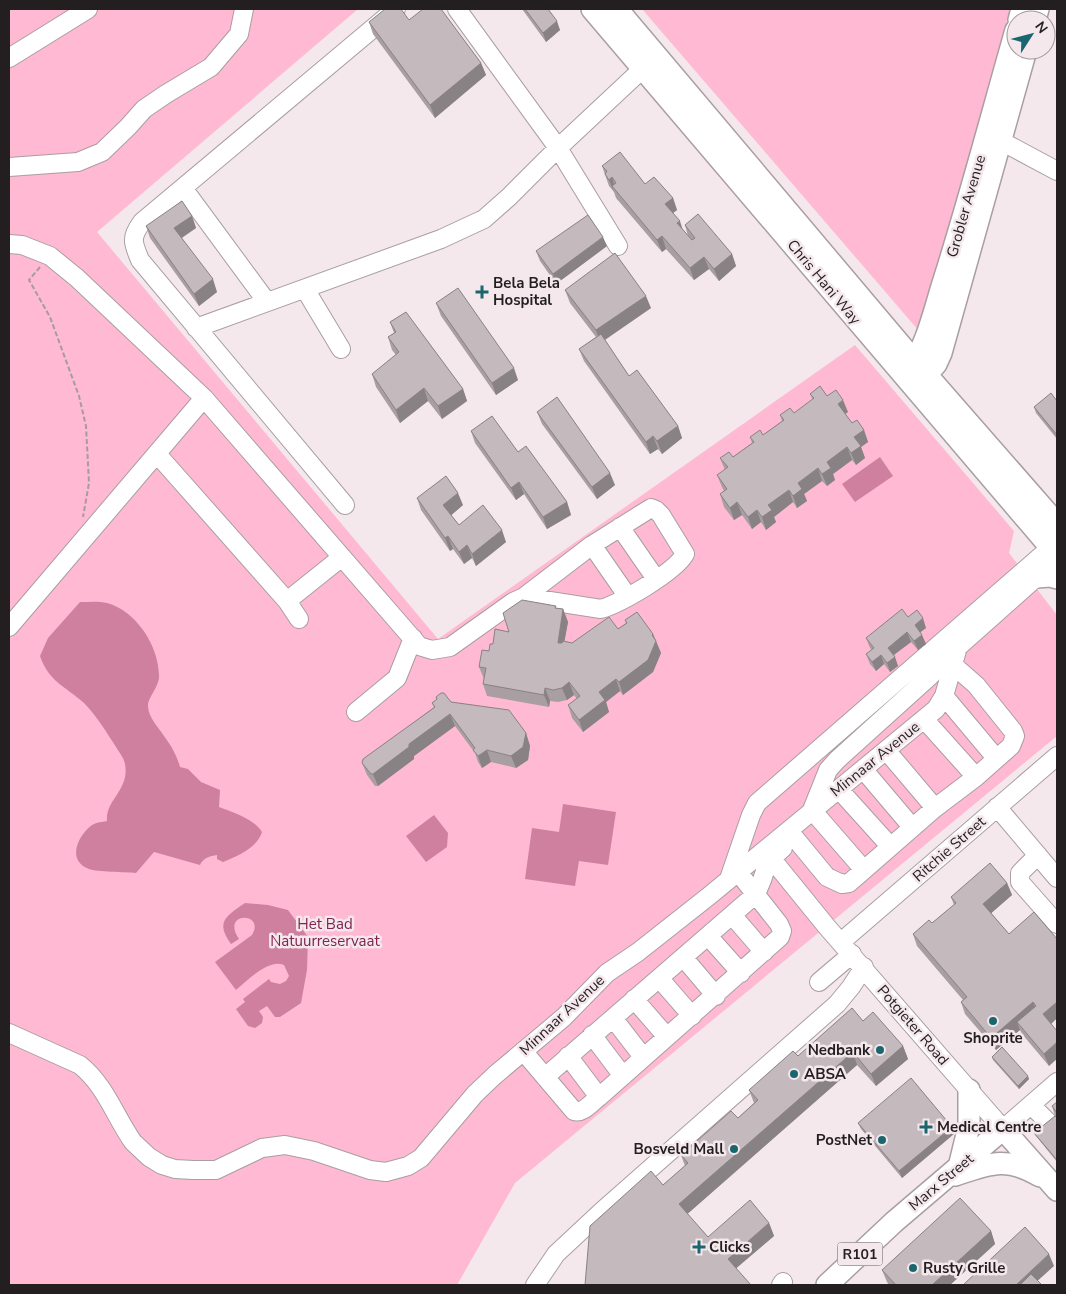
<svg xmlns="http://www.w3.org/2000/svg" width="1066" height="1294" font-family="'Nunito Sans',sans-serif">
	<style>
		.green { fill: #ffb9d2 }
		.water { fill: #cf809e }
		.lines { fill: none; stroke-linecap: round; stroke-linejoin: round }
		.minor-casing { stroke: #a99ea1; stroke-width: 20 }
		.major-casing { stroke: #a99ea1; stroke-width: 24 }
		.path { stroke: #a59c9f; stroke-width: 2; stroke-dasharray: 5 2.5; stroke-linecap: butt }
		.minor { stroke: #fff; stroke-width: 18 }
		.major { stroke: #fff; stroke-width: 21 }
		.wall { fill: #a99fa2 }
		.shaded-wall { fill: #898284 }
		.building { fill: #c4b9bc; stroke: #898284 }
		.poi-dot { fill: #1a666f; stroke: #f4e8ec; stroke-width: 2 }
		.labels { text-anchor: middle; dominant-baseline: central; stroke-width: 5; stroke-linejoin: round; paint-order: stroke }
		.shield { fill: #f4e8ec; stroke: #625b5d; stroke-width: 1 }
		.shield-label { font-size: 14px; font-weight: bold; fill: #231f20 }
		.street-label { font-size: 15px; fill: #231f20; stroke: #f4e8ec }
		.poi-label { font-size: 15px; font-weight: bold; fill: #231f20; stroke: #f4e8ec; text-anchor: start }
		.park-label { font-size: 15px; fill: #80234f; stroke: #f4e8ec }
	</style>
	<rect width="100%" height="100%" fill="#f4e8ec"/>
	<path class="green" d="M9,9H358L97,232L438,639L855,345L1014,531L1009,553L1057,615V736L515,1183L457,1285H9Z
		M642,9H1010L919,332V331Z"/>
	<path class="water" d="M880,457L893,476L855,502L842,484Z
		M80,602C89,602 99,601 107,603C137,611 160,648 159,678C158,688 147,699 148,706C148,717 159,728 164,736C171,745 177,756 180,767L188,769L201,782L220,790L219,807C234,813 253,818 262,832C257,848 238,856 223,862L217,859V855C210,856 203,858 200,865L154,852L136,873C125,872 97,872 89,869C66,861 78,835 92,825C97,822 102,822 107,821C105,800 130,790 125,764C124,758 119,752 116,747C107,733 96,715 84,703C65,686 49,682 40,656L48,638Z
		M563,804L616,812L608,865L579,861L575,886L525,879L532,828L559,832Z
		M434,815L448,833L447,847L426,862L406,836Z
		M245,903L268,905L288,910L308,937L307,970L301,1003L280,1017H275L267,1006L259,1011L263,1017L262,1023L255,1028L248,1026L236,1009L245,1002L243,999L269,979L271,982L280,984L286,981L289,976L284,965C269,958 248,980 236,990L215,962L252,935C266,912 220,911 239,939L231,944C215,922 226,916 245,903Z"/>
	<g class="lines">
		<defs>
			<path id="minor" d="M457,9L558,148L618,246
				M9,58L88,9
				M988,138L1001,141L1057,171
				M9,167L78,162L102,152L128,127L144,109L166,94L211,67L239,34L244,9
				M183,188L267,302
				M9,244L22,245L50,256L77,278L204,398L419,646L432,650L450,647L513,602L524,597L601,609C621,603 675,572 685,554L661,515L656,510L651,508L592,545L524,597
				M305,289L341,349
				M196,328L441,239L484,219L509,197L558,148L652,60
				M157,454L287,601L299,619
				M345,505L140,260C133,243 130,238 142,222L396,9
				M620,527L656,579
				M592,545L628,597
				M287,601L342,557
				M9,627L204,398
				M944,696L996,758
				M356,712L397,678L413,638
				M924,719L976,777
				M891,756L935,808
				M868,775L912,827
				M844,795L890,846
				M997,807L1057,878
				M812,810L828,770L837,760L930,676L958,647L1057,559
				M818,817L864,870
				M794,837L827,877L842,884L849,883L935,808L976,777L1011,746L1015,736L1013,731L976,685L952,664
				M1038,855L1020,873V882L1057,924
				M771,858L827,927L1003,1129L1057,1082
				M729,879L751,815L757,803L1057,542
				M732,915L764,952
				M708,936L741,973
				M841,942L1057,756
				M683,957L716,996
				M659,978L692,1016
				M819,982L852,954
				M634,999L667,1037
				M613,1018L643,1057
				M9,1033L80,1065C105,1085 115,1116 133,1142L149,1157L162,1165L175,1169L193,1170H216L262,1148L285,1145L314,1151L370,1170L386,1172L408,1166L421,1158L475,1094L495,1075L564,1017L607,973L638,952L709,896L936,709L944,696L958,647
				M592,1035L623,1076
				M523,1051L574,1111C583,1114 592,1102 599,1097L780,937L782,931L779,924L738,872
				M568,1056L599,1097
				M545,1077L756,894L762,880L768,862L783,848
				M1031,1105L1050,1124
				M535,1285L556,1254L601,1212L837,1004L851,987L864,967
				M781,1285L783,1282"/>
			<path id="major" d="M592,9L1057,555
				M617,9L904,349L1057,524
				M1019,20L1022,9
				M1035,20L1038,9
				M908,372C927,346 934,311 944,280C970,198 992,114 1016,30
				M917,385L936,364L941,353L1026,50
				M1037,577L1050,576L1057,578
				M959,1167L969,1126V1090
				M955,1175C991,1163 1006,1156 1040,1176
				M827,1285L894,1222L1003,1129L1057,1190"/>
		</defs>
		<use href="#minor" class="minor-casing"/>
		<use href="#major" class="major-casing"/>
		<path class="path" d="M40,267L29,280L50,317L79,396L86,426L89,483L83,517"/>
		<use href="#minor" class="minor"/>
		<use href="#major" class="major"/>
	</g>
	<path class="wall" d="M522,9H548L560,30L546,42Z
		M409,20L481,63L486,75L435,118L373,34L369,22Z
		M602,166L645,184L673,198L677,210L673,213L683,230L688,236L685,225L732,254L736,266L719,281L709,269L694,280L666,249L662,252L616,198L614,192L609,186Z
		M192,216L196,228L182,238L217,292L199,306L150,238L146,226Z
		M607,246L556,284L540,261L536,251Z
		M565,290L651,308L605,340L629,376L678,426L682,438L662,454L658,449L650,454L584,361L579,349L596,337L570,303Z
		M436,303L518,380L496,395L441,316Z
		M390,322L463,389L467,401L442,419L428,401L400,423L376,387L372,374L396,355L392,350L388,337L394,333Z
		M810,394L827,396L848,412L845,414L852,423L864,430L868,442L861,447L865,458L856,465L852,460L833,474L835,480L827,486L822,481L804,494L807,501L797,508L793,502L774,517L776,522L766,530L761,522L752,529L742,515L734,520L724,507L720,494L724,491L722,487L717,475L725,470L720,458L733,457L752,443L750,437L763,435L782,421L780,415L794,413L813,400Z
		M1057,401V439L1036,413L1034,407Z
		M537,412L615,485L597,499L542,424Z
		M471,431L518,452L567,502L571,515L547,529L524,494L516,500L475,443Z
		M417,498L463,505L451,515L459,525L506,542L476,566L472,558L464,564L453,549L450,551L421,510Z
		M556,606V608L563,609L568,622L564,641L572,643L618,629L626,623L625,620L653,634L661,653L653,672L623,695L620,691L606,702L609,712L583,732L572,718L568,705L577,699L574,695L567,700L558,702L550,701L549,707L487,696L483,684L484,679L479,667L493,644L509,632Z
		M908,617L926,628L920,632L926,644L918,650L911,642L894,655L898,666L890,672L884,664L876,671L870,664L866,654L872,650L870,648L866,638Z
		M436,697L451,702L526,733L530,746L528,760L516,768L491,762L482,768L478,762L475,753L455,726L414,756V759L378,786H375L367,775L362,763L434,707L432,703L437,700Z
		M1007,883L1012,895L991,913L1009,934L1057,939V1018L1051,1024L1049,1066L1022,1034L1020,1030L996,1050L965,1014L961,1002L963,1000L917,946L913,934L932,923L954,905L951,897Z
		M863,1021L903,1046L908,1059L876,1086L857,1065L687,1214L708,1237L769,1223L774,1236L736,1268L585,1285L663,1185L685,1166L681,1155L738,1118L754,1103L749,1090L798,1056Z
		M992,1057L1029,1079L1019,1089L993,1060Z
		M1057,1102V1162L1036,1136L1034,1133L1055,1116L1052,1106Z
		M858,1123L955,1133L902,1178L861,1129Z
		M991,1231L995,1244L950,1285H889L887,1282L882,1270Z"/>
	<path class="shaded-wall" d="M557,21L560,30L546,42L543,33Z
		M481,63L486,75L435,118L430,105Z
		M612,177L616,190L612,186L614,192L609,180Z
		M673,198L677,210L669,216L665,204Z
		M192,216L196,228L178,240L174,228Z
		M680,221L684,234L677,223Z
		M662,236L666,249L662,252L657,240Z
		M603,237L607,246L556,284L553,274Z
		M732,254L736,266L719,281L714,269Z
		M704,257L709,269L694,280L690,268Z
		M213,279L217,292L199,306L194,294Z
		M646,296L651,308L600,343L596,330Z
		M514,368L518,380L496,395L492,383Z
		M424,388L428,401L400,423L396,410Z
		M463,389L467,401L442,419L438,406Z
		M843,400L848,412L842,416L838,404Z
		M678,426L682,438L662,454L657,441Z
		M864,430L868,442L861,447L865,458L856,465L851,453L854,437Z
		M653,436L658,449L650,454L646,442Z
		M847,447L852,460L833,474L835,480L827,486L822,474L827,462Z
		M818,468L822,481L804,494L807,501L797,508L793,496L798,483Z
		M610,473L615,485L597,499L592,487Z
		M519,482L524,494L516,500L511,488Z
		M789,490L793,502L774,517L776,522L766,530L762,517L768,505Z
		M458,493L463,505L448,518L443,505Z
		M567,502L571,515L547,529L543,517Z
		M737,502L742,515L734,520L730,508Z
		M757,510L761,522L752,529L748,517Z
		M502,530L506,542L476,566L472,554Z
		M448,536L453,549L450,551L445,538Z
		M467,545L472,558L464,564L459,552Z
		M563,609L568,622L562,655L558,643Z
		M923,618L926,628L918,634L915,625Z
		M907,632L911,642L891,657L888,648Z
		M653,634L661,653L653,672L623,695L619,682Z
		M922,635L926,644L918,650L914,641Z
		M881,655L884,664L876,671L872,662Z
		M895,657L898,666L890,672L887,663Z
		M616,679L620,691L606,702L609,712L583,732L579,720L599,692Z
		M569,682L574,695L567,700L562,688Z
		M545,688L550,701L549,707L544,695Z
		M450,714L455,726L414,756V759L378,786L373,774L409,744Z
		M526,733L530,746L528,760L516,768L511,756Z
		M487,750L491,762L482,768L478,756Z
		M1007,883L1012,895L988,916L983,904Z
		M1033,1002L1038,1015L1017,1022L1020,1030L996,1050L991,1038Z
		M1057,1002V1018L1048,1027L1043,1014Z
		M1057,1042V1059L1049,1066L1044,1054Z
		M903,1046L908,1059L876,1086L871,1074Z
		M853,1052L857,1065L684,1217L679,1204Z
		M1028,1076L1029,1079L1019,1089L1018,1086Z
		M952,1127L955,1133L902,1178L899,1171Z
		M769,1223L774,1236L733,1271L728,1259Z
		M991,1231L995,1244L950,1285H932Z
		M1049,1254L1054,1266L1033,1285H1016Z"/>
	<path class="building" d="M385,9H401L409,20L423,9H441L481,63L430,105L369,22Z
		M525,9H548L557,21L543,33Z
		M620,152L645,184L654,177L673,198L665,204L680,221L677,223L692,240L695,238L685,225L698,214L732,254L714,269L704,257L690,268L662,236L657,240L612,186L616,183L612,177L609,180L605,174L607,171L602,166Z
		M182,201L192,216L174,228L213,279L194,294L146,226Z
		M588,215L603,237L553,274L536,251Z
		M615,253L646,296L596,330L565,290Z
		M458,288L514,368L492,383L436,303Z
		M406,312L463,389L438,406L424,388L396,410L372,374L399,352L388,337L396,332L390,322Z
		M601,334L629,376L637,370L678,426L657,441L653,436L646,442L579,349Z
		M820,386L827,396L836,390L843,400L838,404L852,423L857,420L864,430L854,437L861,446L851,453L847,447L827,462L831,468L822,474L818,468L798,483L802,489L793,496L789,490L768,505L772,510L762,517L757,510L748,517L737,502L730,508L720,494L727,489L717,475L728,467L720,458L729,452L733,457L754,442L750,437L760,430L763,435L784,420L780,415L790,408L794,413L814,398L810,394Z
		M1051,393L1057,401V435L1034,407Z
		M557,397L610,473L592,487L537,412Z
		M492,416L518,452L526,446L567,502L543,517L519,482L511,488L471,431Z
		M446,476L458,493L443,505L459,525L483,505L502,530L472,554L467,545L459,552L448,536L445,538L417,498Z
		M522,600L556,606L555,608L563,609L558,643H562L563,641L572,643L609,617L618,629L627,623L625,620L637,612L653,634L652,635L656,641L648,660L619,682L616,679L599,692L605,700L579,720L568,705L580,696L569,682L562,688L553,690L545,688L544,695L483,684L486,668L479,667L482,650L489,651L490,644H493L495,629L509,632L503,613Z
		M902,609L908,617L917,610L923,618L915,625L922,635L914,641L907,632L888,648L895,657L887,663L881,655L872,662L866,654L874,648L866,638Z
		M441,693H444L451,702L509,710L526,733L523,747L511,756L487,750L478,756L473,750L475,748L450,714L409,744V747L373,774H371L362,763L363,759L435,707L432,703L437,699L436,697Z
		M990,863L1007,883L983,904L1009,934L1034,912L1057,939V1002L1043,1014L1057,1031V1042L1044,1054L1017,1022L1036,1006L1033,1002L991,1038L961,1002L967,997L913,934L929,920L932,923L956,903L951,897Z
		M852,1008L863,1021L873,1012L903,1046L871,1074L853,1052L679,1204L708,1237L750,1200L769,1223L728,1259L751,1285H585L590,1226L651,1171L663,1185L688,1163L681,1155L731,1111L738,1118L758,1100L749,1090L793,1051L798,1056Z
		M1002,1047L1028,1076L1018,1086L992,1057Z
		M911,1078L952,1127L899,1171L858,1123Z
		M1057,1102V1113L1052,1106Z
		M1055,1116L1057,1118V1137L1056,1138L1057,1139V1160L1034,1133Z
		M960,1198L991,1231L932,1285H896L882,1270Z
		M1025,1227L1049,1254L1016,1285H963Z
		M1031,1274L1042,1285H1020Z"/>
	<g class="poi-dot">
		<path d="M479.5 284.5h5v5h5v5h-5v5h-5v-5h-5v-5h5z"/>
		<circle cx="993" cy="1021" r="5"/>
		<circle cx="880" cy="1050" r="5"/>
		<circle cx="794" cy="1074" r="5"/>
		<path d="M923.5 1119.5h5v5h5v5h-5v5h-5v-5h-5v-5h5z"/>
		<circle cx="882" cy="1140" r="5"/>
		<circle cx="734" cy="1149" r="5"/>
		<path d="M696.5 1239.5h5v5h5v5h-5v5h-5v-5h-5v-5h5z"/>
		<circle cx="913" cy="1268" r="5"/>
	</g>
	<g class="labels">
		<rect class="shield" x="837.5" y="1242.5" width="45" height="23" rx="4"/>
		<g class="shield-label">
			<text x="860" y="1254">R101</text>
		</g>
		<g class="street-label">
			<text transform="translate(966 206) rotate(-74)">Grobler Avenue</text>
			<text transform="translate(824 282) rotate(50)">Chris Hani Way</text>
			<text transform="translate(875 759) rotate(-39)">Minnaar Avenue</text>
			<text transform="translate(949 849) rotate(-41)">Ritchie Street</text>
			<text transform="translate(562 1015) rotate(-43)">Minnaar Avenue</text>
			<text transform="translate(913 1025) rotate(49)">Potgieter Road</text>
			<text transform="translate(941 1182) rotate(-40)">Marx Street</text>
		</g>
		<g class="poi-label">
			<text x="493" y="283">Bela Bela<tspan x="493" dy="17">Hospital</tspan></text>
			<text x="993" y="1038" text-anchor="middle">Shoprite</text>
			<text x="870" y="1050" text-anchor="end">Nedbank</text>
			<text x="804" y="1074">ABSA</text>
			<text x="937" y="1127">Medical Centre</text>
			<text x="872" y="1140" text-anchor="end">PostNet</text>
			<text x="724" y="1149" text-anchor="end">Bosveld Mall</text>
			<text x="709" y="1247">Clicks</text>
			<text x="923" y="1268">Rusty Grille</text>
		</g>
		<g class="park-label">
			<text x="325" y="924">Het Bad<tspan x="325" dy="17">Natuurreservaat</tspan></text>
		</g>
	</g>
	<rect width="1066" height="1294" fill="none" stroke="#231f20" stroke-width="20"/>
	<g transform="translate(1031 35) rotate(54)"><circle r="24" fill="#f4e8ec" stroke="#a0989a"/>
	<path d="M0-4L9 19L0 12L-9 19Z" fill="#1a666f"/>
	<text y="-8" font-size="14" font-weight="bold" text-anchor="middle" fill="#231f20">N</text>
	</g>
</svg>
